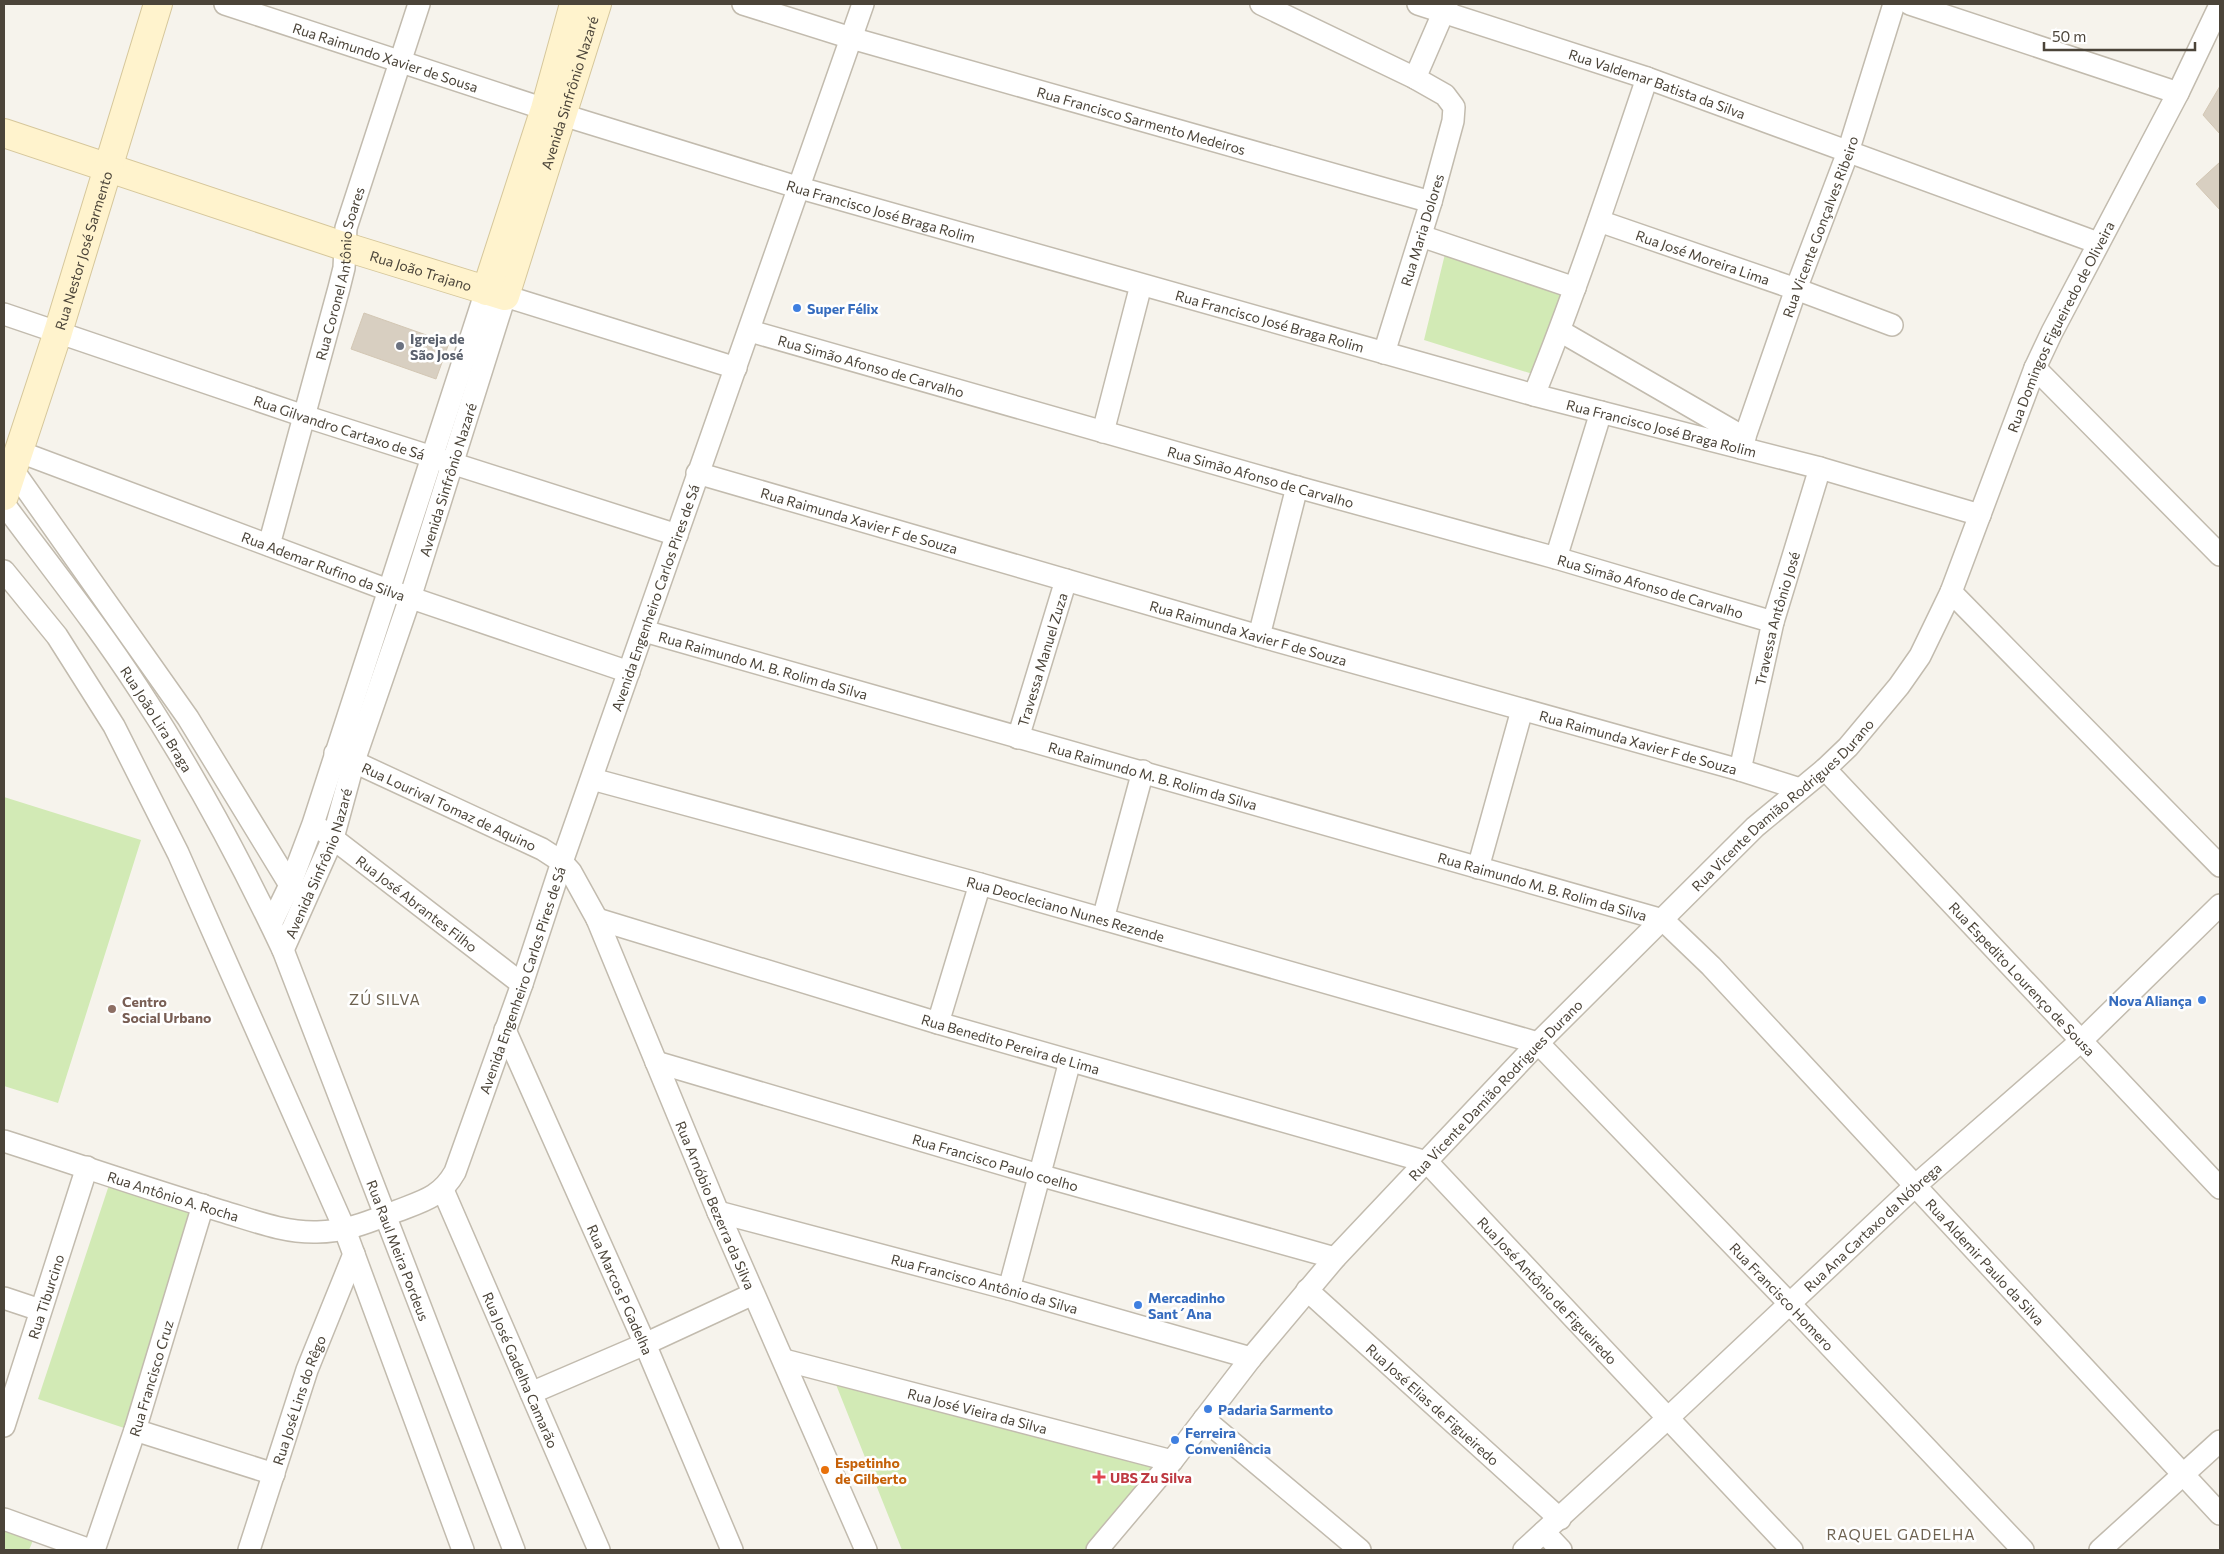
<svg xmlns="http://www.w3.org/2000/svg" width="2224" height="1554" font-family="Commissioner,sans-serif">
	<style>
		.green { fill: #d2eab5 }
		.building { fill: #d8cfc1; stroke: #d3c7b4 }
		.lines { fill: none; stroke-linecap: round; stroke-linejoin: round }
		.street-casing { stroke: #c2bbae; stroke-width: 24 }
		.secondary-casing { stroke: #d6c79b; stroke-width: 30 }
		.street { stroke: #fff; stroke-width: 21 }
		.secondary { stroke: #fff3cd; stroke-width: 28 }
		.shop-dot { fill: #3f7fe0; stroke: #fff; stroke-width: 2 }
		.worship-dot { fill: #6b7280; stroke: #fff; stroke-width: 2 }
		.education-dot { fill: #8d6e63; stroke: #fff; stroke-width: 2 }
		.food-dot { fill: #e8710a; stroke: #fff; stroke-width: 2 }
		.health-dot { fill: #e0444e; stroke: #fff; stroke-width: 2 }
		.labels { text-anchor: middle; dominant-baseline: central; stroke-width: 5; stroke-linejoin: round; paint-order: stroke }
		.street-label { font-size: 14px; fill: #4b4439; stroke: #fff }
		.shop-label { font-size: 14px; font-weight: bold; fill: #366cbe; stroke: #fff; text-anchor: start }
		.worship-label { font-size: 14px; font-weight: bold; fill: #5b616d; stroke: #fff; text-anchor: start }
		.education-label { font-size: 14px; font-weight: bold; fill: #785e54; stroke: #fff; text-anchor: start }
		.food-label { font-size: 14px; font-weight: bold; fill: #c56008; stroke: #fff; text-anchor: start }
		.health-label { font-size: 14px; font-weight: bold; fill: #be3a42; stroke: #fff; text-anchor: start }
		.neighbourhood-label { font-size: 15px; letter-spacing: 1px; fill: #6e6250; stroke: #fff }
	</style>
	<rect width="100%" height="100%" fill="#f6f3ec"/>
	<path class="green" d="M1445,254L1571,297L1539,376L1424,340Z
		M4,797L141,840L58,1103L4,1086Z
		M109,1185L204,1216L133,1431L38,1399Z
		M829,1367L1169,1461L1091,1550H902Z
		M4,1527L34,1538L29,1550H4Z"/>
	<path class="building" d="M2220,86V134L2203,115Z
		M2220,162V210L2196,184Z
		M364,313L449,343L436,379L351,349Z"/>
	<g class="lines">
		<defs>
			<g id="street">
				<path id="s1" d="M225,4L563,115L800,188L1534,395L1820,468L1980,515"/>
				<path id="s2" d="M743,4L851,38L1431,202"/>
				<path d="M1261,4L1415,78L1445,95L1454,107L1453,121L1431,202L1384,353"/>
				<path id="s3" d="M1418,4L1647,78L2098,243"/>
				<path d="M1910,4L2178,93"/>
				<path d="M1415,78L1447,4"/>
				<path id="s4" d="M1599,221L1796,289L1892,325"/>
				<path d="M1421,236L1575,288"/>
				<path id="s5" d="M4,314L304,416L677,535"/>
				<path id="s6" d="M750,331L1297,487L1556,558L1773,622"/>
				<path d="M1560,331L1745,438"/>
				<path d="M2035,368L2220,555"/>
				<path d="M1534,395C1576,291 1611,185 1647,78"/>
				<path d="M1103,432L1141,285"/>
				<path id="s7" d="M1741,448L1796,289L1848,152L1894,4"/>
				<path id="s8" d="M20,452L388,590L629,672"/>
				<path d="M13,470L188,718L290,885L297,891"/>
				<path id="s9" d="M697,473L1259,636L1740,770L1800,789"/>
				<path id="s10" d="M4,504C50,566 98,626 140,691C195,775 240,859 283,950L514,1550"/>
				<path id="s11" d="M269,545L339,288L344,268L346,228L419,4"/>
				<path d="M1556,558L1601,412"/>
				<path d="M4,571L57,636L114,726L178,853L345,1230L463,1550"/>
				<path d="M1951,592L2220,866"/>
				<path id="s12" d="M644,631L1663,920L1711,966L2220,1514"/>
				<path d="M1259,636L1297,487"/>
				<path id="s13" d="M1018,738L1066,580"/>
				<path id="s14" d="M335,753L542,849L562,862L571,872L597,919L718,1212L866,1550"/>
				<path id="s15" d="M1825,769L2220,1188"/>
				<path id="s16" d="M1740,770L1773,622L1820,468"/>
				<path id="s17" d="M592,779L980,884L1538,1043L1790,1304L2023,1550"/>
				<path id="s18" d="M322,830L522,984"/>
				<path d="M1478,868L1522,710"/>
				<path id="s19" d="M597,919L938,1023L1427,1162L1792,1550"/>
				<path d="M1103,919L1143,771"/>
				<path d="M271,924L290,885L313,824L486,291"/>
				<path id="s20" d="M283,950L333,838L354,761L410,598L505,296L736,368"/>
				<path d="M938,1023L980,884"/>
				<path id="s21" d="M505,1030L645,1344L732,1550"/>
				<path id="s22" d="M656,1062L1039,1175L1335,1258"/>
				<path id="s23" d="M4,1141C76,1164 148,1189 221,1211C252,1220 284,1233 317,1232C346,1232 371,1221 397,1211C423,1201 441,1197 455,1172L522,984L562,862L863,4"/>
				<path id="s24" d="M443,1190L599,1550"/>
				<path id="s25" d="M718,1212L1009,1289L1251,1358"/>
				<path d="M1009,1289L1070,1061"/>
				<path id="s26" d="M1307,1290L1560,1519"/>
				<path d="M4,1298L40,1310"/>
				<path id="s27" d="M784,1360L1172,1461"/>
				<path d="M531,1393L645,1344L753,1294"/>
				<path d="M1204,1419L1360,1550"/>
				<path id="s28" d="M4,1426L87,1167"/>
				<path d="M135,1430L274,1474"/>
				<path d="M4,1519L90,1550"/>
				<path d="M1544,1532L1561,1550"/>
				<path id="s29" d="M94,1550L135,1430L203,1205"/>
				<path id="s30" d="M249,1550L307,1370L354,1254"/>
				<path id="s31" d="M1097,1550L1172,1461L1251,1358L1335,1258L1538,1043L1755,827L1825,769L1848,747L1899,686L1920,656L1951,592L2035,368L2052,332L2178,93L2220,5"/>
				<path id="s32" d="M1524,1550L1668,1418L1916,1185L2082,1040L2220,905"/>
				<path d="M2100,1550L2220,1441"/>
			</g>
			<g id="secondary">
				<path id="s33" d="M4,133L346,247L505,296L597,4"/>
				<path d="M486,291L545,109L574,4"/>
				<path id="s34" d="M4,496L58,332L158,4"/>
			</g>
		</defs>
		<use href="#street" class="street-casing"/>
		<use href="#secondary" class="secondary-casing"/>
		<use href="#street" class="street"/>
		<use href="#secondary" class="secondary"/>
	</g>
	<g class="shop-dot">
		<circle cx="797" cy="308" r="5"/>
		<circle cx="2202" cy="1000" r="5"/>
		<circle cx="1138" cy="1305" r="5"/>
		<circle cx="1208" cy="1409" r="5"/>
		<circle cx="1175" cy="1440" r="5"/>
	</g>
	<circle class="worship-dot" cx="400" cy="346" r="5"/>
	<circle class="education-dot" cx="112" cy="1009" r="5"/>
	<circle class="food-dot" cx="825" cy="1470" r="5"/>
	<path class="health-dot" d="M1096.5 1469.5h5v5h5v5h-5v5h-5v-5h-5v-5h5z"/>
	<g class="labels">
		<g class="street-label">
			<text stroke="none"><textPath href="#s1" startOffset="169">Rua Raimundo Xavier de Sousa</textPath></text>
			<text stroke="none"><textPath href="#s3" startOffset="252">Rua Valdemar Batista da Silva</textPath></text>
			<text stroke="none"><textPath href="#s33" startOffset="740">Avenida Sinfrônio Nazaré</textPath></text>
			<text stroke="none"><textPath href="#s2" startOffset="415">Rua Francisco Sarmento Medeiros</textPath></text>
			<text stroke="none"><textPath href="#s1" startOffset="688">Rua Francisco José Braga Rolim</textPath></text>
			<text stroke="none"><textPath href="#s7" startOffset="235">Rua Vicente Gonçalves Ribeiro</textPath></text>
			<text transform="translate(1422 230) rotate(-73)">Rua Maria Dolores</text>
			<text stroke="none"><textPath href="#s34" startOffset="258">Rua Nestor José Sarmento</textPath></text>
			<text stroke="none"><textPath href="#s4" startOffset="110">Rua José Moreira Lima</textPath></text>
			<text stroke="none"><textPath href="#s33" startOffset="439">Rua João Trajano</textPath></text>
			<text stroke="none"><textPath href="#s11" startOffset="281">Rua Coronel Antônio Soares</textPath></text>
			<text stroke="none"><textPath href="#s1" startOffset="1092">Rua Francisco José Braga Rolim</textPath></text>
			<text stroke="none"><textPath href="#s31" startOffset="1576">Rua Domingos Figueiredo de Oliveira</textPath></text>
			<text stroke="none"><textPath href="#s6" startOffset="126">Rua Simão Afonso de Carvalho</textPath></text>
			<text stroke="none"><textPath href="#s5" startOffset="354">Rua Gilvandro Cartaxo de Sá</textPath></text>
			<text stroke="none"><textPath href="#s1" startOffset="1498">Rua Francisco José Braga Rolim</textPath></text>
			<text stroke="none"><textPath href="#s6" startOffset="531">Rua Simão Afonso de Carvalho</textPath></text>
			<text stroke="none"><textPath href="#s20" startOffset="499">Avenida Sinfrônio Nazaré</textPath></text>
			<text stroke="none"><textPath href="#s9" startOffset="169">Rua Raimunda Xavier F de Souza</textPath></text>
			<text stroke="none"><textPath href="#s8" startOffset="324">Rua Ademar Rufino da Silva</textPath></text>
			<text stroke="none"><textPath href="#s6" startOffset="936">Rua Simão Afonso de Carvalho</textPath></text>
			<text stroke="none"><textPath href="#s23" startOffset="1090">Avenida Engenheiro Carlos Pires de Sá</textPath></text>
			<text stroke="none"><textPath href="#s16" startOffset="156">Travessa Antônio José</textPath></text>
			<text stroke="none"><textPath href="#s9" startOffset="574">Rua Raimunda Xavier F de Souza</textPath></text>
			<text stroke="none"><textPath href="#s13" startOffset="82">Travessa Manuel Zuza</textPath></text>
			<text stroke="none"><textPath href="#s12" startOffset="124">Rua Raimundo M. B. Rolim da Silva</textPath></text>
			<text stroke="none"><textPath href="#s10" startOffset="264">Rua João Lira Braga</textPath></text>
			<text stroke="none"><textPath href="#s9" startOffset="979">Rua Raimunda Xavier F de Souza</textPath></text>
			<text stroke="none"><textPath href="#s12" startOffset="529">Rua Raimundo M. B. Rolim da Silva</textPath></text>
			<text stroke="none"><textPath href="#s31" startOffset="1014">Rua Vicente Damião Rodrigues Durano</textPath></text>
			<text stroke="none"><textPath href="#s14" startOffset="126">Rua Lourival Tomaz de Aquino</textPath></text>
			<text stroke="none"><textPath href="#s20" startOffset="94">Avenida Sinfrônio Nazaré</textPath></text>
			<text stroke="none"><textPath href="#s12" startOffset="934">Rua Raimundo M. B. Rolim da Silva</textPath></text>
			<text stroke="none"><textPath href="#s18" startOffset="120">Rua José Abrantes Filho</textPath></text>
			<text stroke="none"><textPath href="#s17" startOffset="491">Rua Deocleciano Nunes Rezende</textPath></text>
			<text stroke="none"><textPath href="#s15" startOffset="288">Rua Espedito Lourenço de Sousa</textPath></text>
			<text stroke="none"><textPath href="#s23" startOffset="685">Avenida Engenheiro Carlos Pires de Sá</textPath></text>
			<text stroke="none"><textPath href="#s19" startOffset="432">Rua Benedito Pereira de Lima</textPath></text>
			<text stroke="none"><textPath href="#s31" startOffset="609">Rua Vicente Damião Rodrigues Durano</textPath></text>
			<text stroke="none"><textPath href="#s22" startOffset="354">Rua Francisco Paulo coelho</textPath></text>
			<text stroke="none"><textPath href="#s23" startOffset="178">Rua Antônio A. Rocha</textPath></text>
			<text stroke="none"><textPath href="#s14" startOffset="629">Rua Arnóbio Bezerra da Silva</textPath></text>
			<text stroke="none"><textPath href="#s32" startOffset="475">Rua Ana Cartaxo da Nóbrega</textPath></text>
			<text stroke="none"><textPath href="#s10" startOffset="849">Rua Raul Meira Pordeus</textPath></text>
			<text stroke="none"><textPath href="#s12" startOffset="1529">Rua Aldemir Paulo da Silva</textPath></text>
			<text stroke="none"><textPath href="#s25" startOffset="276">Rua Francisco Antônio da Silva</textPath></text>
			<text stroke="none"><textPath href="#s21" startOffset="284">Rua Marcos P Gadelha</textPath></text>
			<text stroke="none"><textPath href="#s19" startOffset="1041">Rua José Antônio de Figueiredo</textPath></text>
			<text stroke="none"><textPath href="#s28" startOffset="136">Rua Tiburcino</textPath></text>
			<text stroke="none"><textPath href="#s17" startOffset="1334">Rua Francisco Homero</textPath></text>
			<text stroke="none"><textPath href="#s24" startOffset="196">Rua José Gadelha Camarão</textPath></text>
			<text stroke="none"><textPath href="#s29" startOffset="181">Rua Francisco Cruz</textPath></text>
			<text stroke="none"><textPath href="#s30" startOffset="158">Rua José Lins do Rêgo</textPath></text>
			<text stroke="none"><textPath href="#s26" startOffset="170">Rua José Elias de Figueiredo</textPath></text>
			<text stroke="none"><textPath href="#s27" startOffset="200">Rua José Vieira da Silva</textPath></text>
		</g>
		<g class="shop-label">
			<text x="807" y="308">Super Félix</text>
			<text x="2192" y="1000" text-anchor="end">Nova Aliança</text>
			<text x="1148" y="1297">Mercadinho<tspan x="1148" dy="16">Sant´Ana</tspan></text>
			<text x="1218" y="1409">Padaria Sarmento</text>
			<text x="1185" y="1432">Ferreira<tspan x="1185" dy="16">Conveniência</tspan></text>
		</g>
		<g class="worship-label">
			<text x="410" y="338">Igreja de<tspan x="410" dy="16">São José</tspan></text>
		</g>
		<g class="education-label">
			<text x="122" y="1001">Centro<tspan x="122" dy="16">Social Urbano</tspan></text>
		</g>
		<g class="food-label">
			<text x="835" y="1462">Espetinho<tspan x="835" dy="16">de Gilberto</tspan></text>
		</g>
		<g class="health-label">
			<text x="1110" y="1477">UBS Zu Silva</text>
		</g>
		<g class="neighbourhood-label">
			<text x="385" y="999">ZÚ SILVA</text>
			<text x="1901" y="1534">RAQUEL GADELHA</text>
		</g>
	</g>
	<rect width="2224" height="1554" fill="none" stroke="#4b4439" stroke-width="10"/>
	<path d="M2044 42v8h151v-8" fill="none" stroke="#4b4439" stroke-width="2.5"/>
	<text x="2052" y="42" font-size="15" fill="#4b4439" stroke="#ffffff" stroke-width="4" paint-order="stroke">50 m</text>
</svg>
